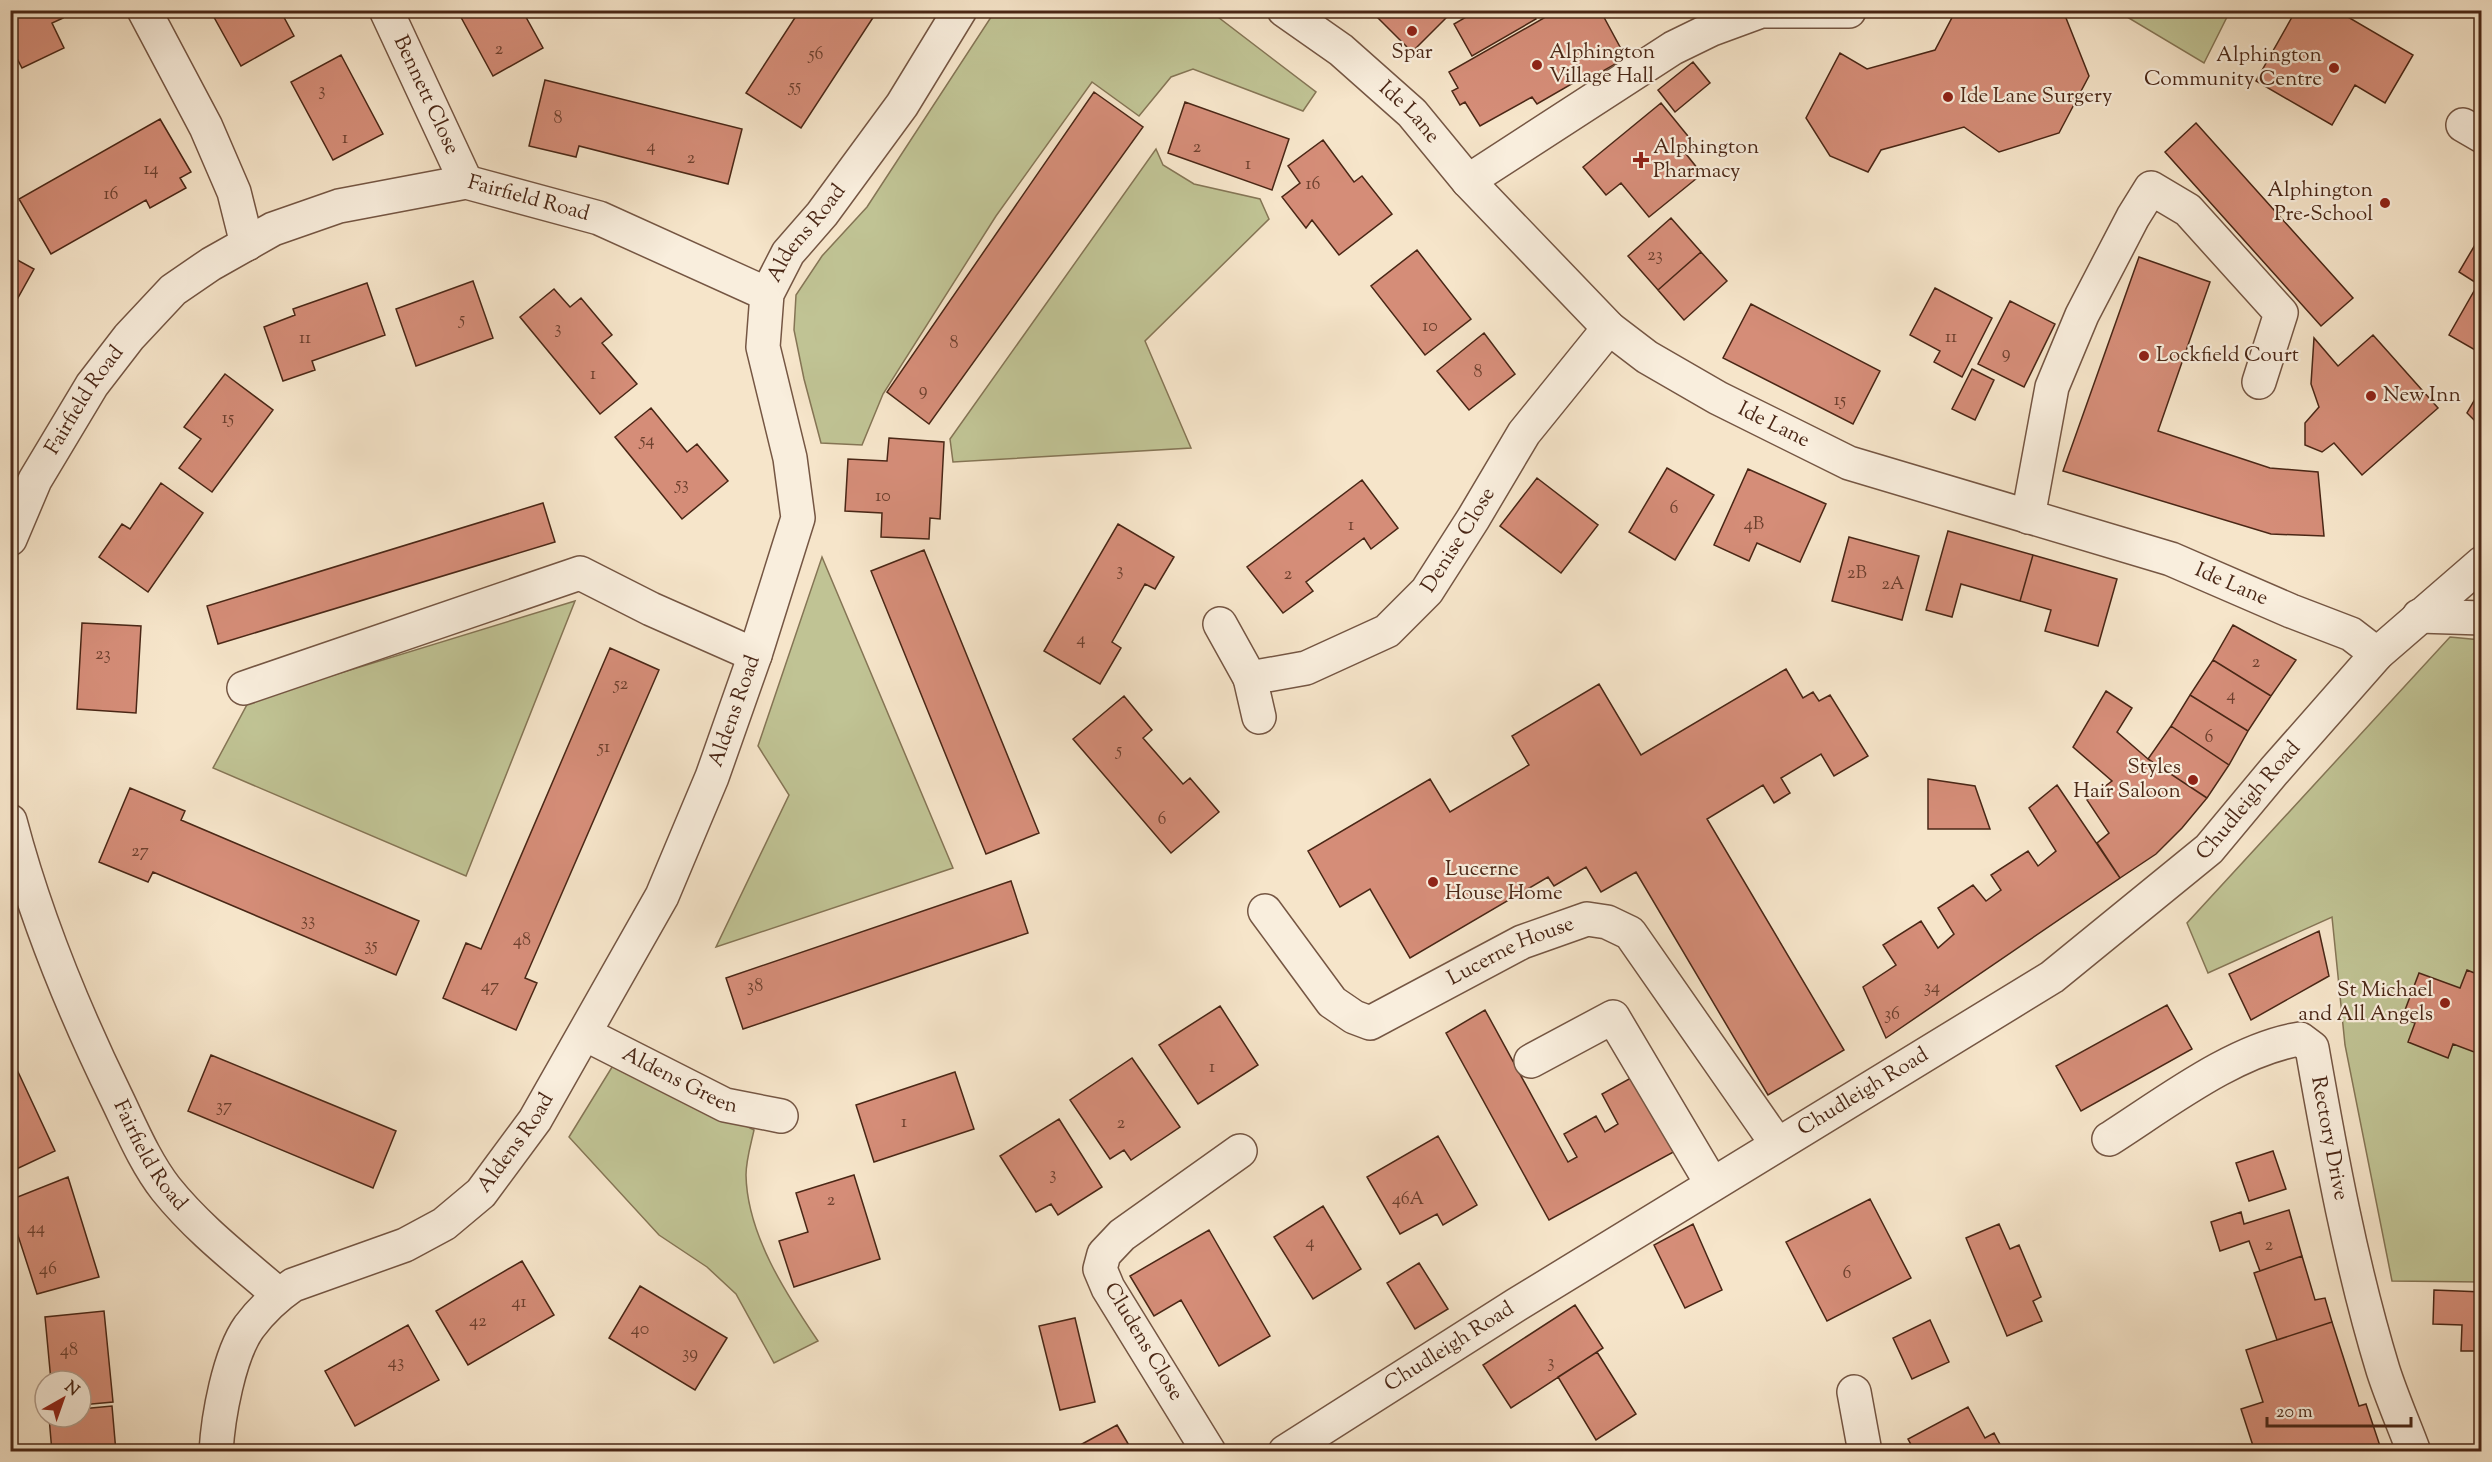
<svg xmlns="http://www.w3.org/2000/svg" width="2492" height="1462" font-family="'Sorts Mill Goudy',serif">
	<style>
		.green { fill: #c0c394; stroke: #857555; stroke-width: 1.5 }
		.building { fill: #d58d78; stroke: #4a2716; stroke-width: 1.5 }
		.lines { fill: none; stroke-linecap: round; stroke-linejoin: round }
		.minor-casing { stroke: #755643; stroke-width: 36 }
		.minor { stroke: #f9eedd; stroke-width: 33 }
		.poi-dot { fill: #8f2418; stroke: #f9eedd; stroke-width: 2 }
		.labels { text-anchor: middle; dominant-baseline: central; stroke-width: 4.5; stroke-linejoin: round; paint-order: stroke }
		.number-label { font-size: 18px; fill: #6d402e }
		.poi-label { font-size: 21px; fill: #4a2716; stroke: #f9eedd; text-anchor: start }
		.street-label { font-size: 21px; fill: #4a2716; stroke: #f9eedd }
	</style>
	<rect width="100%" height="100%" fill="#f6e5ca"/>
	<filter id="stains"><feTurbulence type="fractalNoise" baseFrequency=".00333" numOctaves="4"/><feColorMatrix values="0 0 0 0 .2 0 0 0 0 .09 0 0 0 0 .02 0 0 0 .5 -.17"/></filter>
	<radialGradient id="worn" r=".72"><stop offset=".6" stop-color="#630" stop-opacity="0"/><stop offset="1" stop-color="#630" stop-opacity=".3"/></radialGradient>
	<path class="green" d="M995,11H1210L1316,92L1303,111L1193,69L1171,77L1139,116L1092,82L996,216L883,394L862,445L821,443L804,379L794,330L796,295L822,256L867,207Z
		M2117,11H2230L2204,63Z
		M1156,149L1163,165L1194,184L1260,199L1269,219L1145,341L1191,448L953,462L950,439Z
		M822,557L953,868L716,947L789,795L758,746Z
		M575,601L466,876L213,768L249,701Z
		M2450,637L2481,640V1282L2392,1281L2345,1045L2332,917L2208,973L2187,923Z
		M617,1059L754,1130C751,1144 746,1160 746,1175C747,1234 786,1294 818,1341L774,1363L736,1294L707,1267L659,1235L569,1137Z"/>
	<path class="building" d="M10,10H60L63,18L52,23L64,48L22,68L10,45Z
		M210,10H280L294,36L241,66Z
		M457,10H522L543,48L493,76Z
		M800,10H878L801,128L746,93Z
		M1370,10H1454L1412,52Z
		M1478,10H1531L1536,19L1472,56L1454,24Z
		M1540,10H1600L1626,58L1582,83L1580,79L1537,104L1532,97L1480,126L1465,102L1460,105L1452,91L1458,88L1449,72L1544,18Z
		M1956,10H2052L2066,18L2089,76L2059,133L1999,152L1964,127L1881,150L1868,172L1830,156L1806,118L1840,53L1867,69L1935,50Z
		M2296,10H2336L2413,55L2385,103L2355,85L2332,125L2256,81Z
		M341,55L383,134L333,160L291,82Z
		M1693,62L1710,83L1675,112L1658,90Z
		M545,80L742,129L728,184L579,146L576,157L529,146Z
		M1094,92L1143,127L929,424L887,392Z
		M1185,102L1289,139L1272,190L1168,153Z
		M1661,103L1696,146L1686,154L1702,174L1649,217L1621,183L1606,195L1583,167Z
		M160,119L191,172L180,178L186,188L150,208L146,200L51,254L19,199Z
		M2196,123L2353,298L2321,326L2165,152Z
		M1323,140L1354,182L1362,176L1392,214L1339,255L1312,220L1306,228L1282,197L1300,183L1288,166Z
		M1671,218L1701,252L1658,290L1628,256Z
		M2482,233V354L2449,335L2478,284L2459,272Z
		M1417,250L1471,319L1425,355L1371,286Z
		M1701,252L1727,281L1684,320L1658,290Z
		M10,256L34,269L10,312Z
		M2139,257L2210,282L2158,431L2270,468L2318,472L2324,536L2271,534L2063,471Z
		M473,281L493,338L416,366L396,309Z
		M367,283L385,335L312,361L315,370L283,381L264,327L295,315L293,309Z
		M1935,288L1992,318L1962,377L1934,362L1940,351L1910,335Z
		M554,289L570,307L581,298L612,335L602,343L637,384L600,414L520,317Z
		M2010,301L2055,324L2024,387L1978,364Z
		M1751,304L1880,371L1853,424L1723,358Z
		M1484,333L1515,374L1469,410L1437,371Z
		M2373,335L2438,408L2362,475L2334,443L2322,452L2305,445V423L2319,407L2311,384L2314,338L2338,366Z
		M1972,369L1994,380L1975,420L1952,409Z
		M225,374L273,410L212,492L179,468L201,439L184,427Z
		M2482,387V428L2467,413Z
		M651,408L687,452L697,444L728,481L682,519L615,437Z
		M889,438L944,442L940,519L930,518L929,539L881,537L882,513L845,511L848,459L887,461Z
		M1667,468L1714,495L1675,560L1629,532Z
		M1748,469L1826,504L1800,562L1757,543L1749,561L1714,545Z
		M1537,478L1598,525L1561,573L1500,526Z
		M1362,480L1398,528L1371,549L1364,538L1306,582L1313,591L1283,613L1247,567Z
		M161,483L203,513L148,592L99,557L122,524L130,529Z
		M543,503L555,542L218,644L207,606Z
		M1118,524L1174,557L1155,589L1145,584L1112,642L1121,648L1100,684L1044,651Z
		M1948,531L2033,555L2020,601L1961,584L1952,617L1926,610Z
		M1849,537L1919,556L1902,620L1832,601Z
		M924,550L1039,833L986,854L871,571Z
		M2033,555L2117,579L2098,646L2045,631L2051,610L2020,601Z
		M82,623L141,626L136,713L77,709Z
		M2233,625L2296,660L2271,696L2213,660Z
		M610,648L659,670L525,978L537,983L516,1030L443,998L466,943L481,949Z
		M2213,660L2271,696L2248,731L2190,695Z
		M1786,669L1803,698L1813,692L1819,701L1830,695L1868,756L1834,776L1821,754L1781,778L1790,793L1774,803L1763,785L1707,819L1844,1050L1768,1095L1636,872L1601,892L1586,867L1554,886L1548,877L1410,958L1370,889L1340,907L1308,851L1430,779L1450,812L1529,765L1512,736L1599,684L1641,755Z
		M2106,691L2132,708L2117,732L2148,759L2207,798L2182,828L2156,854L2120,878L2097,843L2109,833L2087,800L2112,781L2073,747Z
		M2190,695L2248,731L2229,765L2171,726Z
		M1124,696L1152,730L1143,738L1183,784L1190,778L1219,812L1171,853L1073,739Z
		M2171,726L2229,765L2207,798L2148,759Z
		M1928,779L1975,786L1990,829H1928Z
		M2057,785L2120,878L1886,1038L1863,987L1896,965L1883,945L1921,921L1938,948L1954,934L1938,908L1973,885L1986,901L2001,890L1991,875L2028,851L2038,866L2056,851L2029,808Z
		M130,788L185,811L181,820L419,921L396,975L153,872L148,882L99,862Z
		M1011,881L1028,933L743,1029L726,978Z
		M2319,931L2329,976L2251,1020L2229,974Z
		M2467,970L2482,976V1055L2453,1044L2448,1058L2408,1042L2415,1023L2402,1018L2419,973L2460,988Z
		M2167,1005L2192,1049L2081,1111L2056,1066Z
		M1220,1006L1258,1065L1198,1104L1159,1045Z
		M1485,1010L1568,1162L1577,1157L1564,1134L1596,1116L1605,1132L1618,1124L1602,1094L1638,1074L1679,1149L1549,1220L1446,1033Z
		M211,1055L396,1131L373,1188L188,1111Z
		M1132,1058L1180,1127L1131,1160L1124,1150L1110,1159L1070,1100Z
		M12,1059L55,1151L10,1172V1060Z
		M955,1072L974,1129L874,1162L856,1105Z
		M1059,1119L1102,1187L1058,1215L1051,1204L1036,1212L1000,1156Z
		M1438,1136L1477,1205L1443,1225L1437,1214L1400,1234L1367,1177Z
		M2273,1151L2286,1189L2249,1201L2236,1163Z
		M854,1175L880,1259L794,1287L779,1241L808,1232L796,1193Z
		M68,1177L99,1277L37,1294L10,1211V1200Z
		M1870,1199L1911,1278L1827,1321L1786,1242Z
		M1323,1206L1361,1269L1313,1299L1274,1237Z
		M2289,1210L2302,1256L2260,1271L2249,1241L2220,1251L2211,1222L2241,1212L2244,1224Z
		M1693,1224L1722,1290L1685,1308L1654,1245Z
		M1999,1224L2010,1249L2019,1245L2041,1297L2033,1301L2042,1321L2007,1336L1966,1238Z
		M1209,1230L1270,1336L1219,1366L1181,1300L1154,1316L1130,1276Z
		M2302,1256L2315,1300L2325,1298L2332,1322L2277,1340L2254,1273Z
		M522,1261L554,1315L468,1365L436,1311Z
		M1419,1263L1448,1309L1415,1329L1387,1283Z
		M640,1286L727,1338L695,1390L609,1338Z
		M2434,1290L2482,1292V1351H2461L2462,1325L2433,1324Z
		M1575,1305L1603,1348L1511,1408L1483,1365Z
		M104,1311L113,1402L81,1405V1381H51L45,1317Z
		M1075,1318L1095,1402L1060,1410L1039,1326Z
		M1930,1320L1949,1362L1912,1379L1893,1338Z
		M2332,1322L2359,1406L2366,1404L2381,1449L2374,1452H2255L2241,1409L2263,1402L2246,1350Z
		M408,1325L439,1380L355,1426L325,1371Z
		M1597,1352L1636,1414L1596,1440L1558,1377Z
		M112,1406L116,1452H52L49,1417H81V1409Z
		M1968,1407L1985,1438L1994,1433L2004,1452H1915L1908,1439Z
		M1117,1425L1133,1452H1068L1071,1450Z"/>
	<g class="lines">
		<defs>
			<g id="minor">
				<path d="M144,10L206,127L234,192L247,244"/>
				<path id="s1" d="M386,10L466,182"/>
				<path id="s2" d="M1284,10L1341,50L1412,113L1468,181L1609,328L1647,357L1718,398L1849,463L2171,559L2291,611L2351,634L2377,654"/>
				<path d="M2463,125L2482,136"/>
				<path d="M1468,181L1673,48L1712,29L1761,11H1849"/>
				<path d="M2028,517L2052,387L2082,315L2133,217L2151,188L2188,210L2281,313L2259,382"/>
				<path id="s3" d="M10,539L35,480L92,385L129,337L173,290L211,264L273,229L339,206L466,182L599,218L767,294"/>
				<path d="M2419,616L2482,618"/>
				<path id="s4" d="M1220,624L1250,678L1306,668L1387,631L1427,591L1473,519L1524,433L1609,328"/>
				<path d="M1250,678L1259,717"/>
				<path d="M244,688L580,573L651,609L755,655"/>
				<path id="s5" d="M10,821C35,916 73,1009 116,1097C131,1128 145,1162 166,1189C199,1230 240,1261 279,1295"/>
				<path id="s6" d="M1265,911L1332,1002L1354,1017L1370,1023L1522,942L1587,919L1607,922L1630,933L1777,1144"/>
				<path id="s7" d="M585,1034L725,1105L781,1116"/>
				<path d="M1531,1061L1613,1017L1712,1184"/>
				<path id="s8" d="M2109,1139C2164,1104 2235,1049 2300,1039L2312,1048C2331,1156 2351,1265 2383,1370C2392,1398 2404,1425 2414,1452"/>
				<path d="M1854,1392L1865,1452"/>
				<path id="s9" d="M216,1452C218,1417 229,1355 249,1327C261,1311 277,1296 293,1285L405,1245L444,1224L481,1193L535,1120L662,896L712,777L755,655L798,518L790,458L763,347L767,294L788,253L822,214L902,105L960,10"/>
				<path d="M1209,1452L1108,1288L1100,1269L1104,1254L1122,1235L1240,1151"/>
				<path id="s10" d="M1285,1452L1516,1305L2052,977L2209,849L2274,771L2377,654L2482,563"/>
			</g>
		</defs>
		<use href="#minor" class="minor-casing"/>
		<use href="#minor" class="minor"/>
	</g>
	<g class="poi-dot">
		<circle cx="1412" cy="31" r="6"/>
		<circle cx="1537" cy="65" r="6"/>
		<circle cx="2334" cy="68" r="6"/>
		<circle cx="1948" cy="97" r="6"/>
		<path d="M1638 151h6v6h6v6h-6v6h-6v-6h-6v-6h6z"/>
		<circle cx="2385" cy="203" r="6"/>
		<circle cx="2144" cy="356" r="6"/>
		<circle cx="2371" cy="396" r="6"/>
		<circle cx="2193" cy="780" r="6"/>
		<circle cx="1433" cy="882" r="6"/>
		<circle cx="2445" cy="1003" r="6"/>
	</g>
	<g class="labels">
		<g class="number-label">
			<text x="499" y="50">2</text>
			<text x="816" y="55">56</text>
			<text x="795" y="87">55</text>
			<text x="322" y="91">3</text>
			<text x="558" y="119">8</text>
			<text x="345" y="139">1</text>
			<text x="651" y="147">4</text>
			<text x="1197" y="148">2</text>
			<text x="691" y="159">2</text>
			<text x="1248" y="165">1</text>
			<text x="151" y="170">14</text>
			<text x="1313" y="185">16</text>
			<text x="111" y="195">16</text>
			<text x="1655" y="256">23</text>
			<text x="462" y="320">5</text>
			<text x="1430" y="327">10</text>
			<text x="558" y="329">3</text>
			<text x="1951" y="338">11</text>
			<text x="305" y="339">11</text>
			<text x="954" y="344">8</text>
			<text x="2006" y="354">9</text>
			<text x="1478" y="373">8</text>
			<text x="593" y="375">1</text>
			<text x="923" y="391">9</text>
			<text x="1840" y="401">15</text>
			<text x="228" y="419">15</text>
			<text x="647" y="441">54</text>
			<text x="682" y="485">53</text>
			<text x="883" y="497">10</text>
			<text x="1674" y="509">6</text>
			<text x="1754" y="525">4B</text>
			<text x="1351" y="526">1</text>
			<text x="1120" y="571">3</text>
			<text x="1857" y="574">2B</text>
			<text x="1288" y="575">2</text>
			<text x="1893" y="585">2A</text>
			<text x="1081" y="640">4</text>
			<text x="103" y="655">23</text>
			<text x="2256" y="663">2</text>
			<text x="621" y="685">52</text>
			<text x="2231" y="696">4</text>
			<text x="2209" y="738">6</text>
			<text x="604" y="748">51</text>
			<text x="1119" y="751">5</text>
			<text x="1162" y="820">6</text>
			<text x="140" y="852">27</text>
			<text x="308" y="921">33</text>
			<text x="522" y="941">48</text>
			<text x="371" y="946">35</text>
			<text x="490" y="987">47</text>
			<text x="755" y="987">38</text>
			<text x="1932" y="988">34</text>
			<text x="1892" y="1015">36</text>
			<text x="1212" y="1068">1</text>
			<text x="224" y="1107">37</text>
			<text x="904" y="1123">1</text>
			<text x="1121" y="1124">2</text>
			<text x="1053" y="1175">3</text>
			<text x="1408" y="1200">46A</text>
			<text x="831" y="1201">2</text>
			<text x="36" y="1229">44</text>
			<text x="1310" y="1243">4</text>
			<text x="2269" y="1246">2</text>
			<text x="48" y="1270">46</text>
			<text x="1847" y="1274">6</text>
			<text x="519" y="1303">41</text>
			<text x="478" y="1322">42</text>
			<text x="640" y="1330">40</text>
			<text x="69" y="1351">48</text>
			<text x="690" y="1354">39</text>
			<text x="396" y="1363">43</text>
			<text x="1551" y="1363">3</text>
		</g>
		<g class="poi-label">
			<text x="1412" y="53" text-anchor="middle">Spar</text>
			<text x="1549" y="53">Alphington<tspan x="1549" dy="24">Village Hall</tspan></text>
			<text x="2322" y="56" text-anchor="end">Alphington<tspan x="2322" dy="24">Community Centre</tspan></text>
			<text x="1960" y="97">Ide Lane Surgery</text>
			<text x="1653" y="148">Alphington<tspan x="1653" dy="24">Pharmacy</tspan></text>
			<text x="2373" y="191" text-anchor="end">Alphington<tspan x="2373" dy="24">Pre-School</tspan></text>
			<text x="2156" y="356">Lockfield Court</text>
			<text x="2383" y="396">New Inn</text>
			<text x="2181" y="768" text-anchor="end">Styles<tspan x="2181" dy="24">Hair Saloon</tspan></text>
			<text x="1445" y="870">Lucerne<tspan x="1445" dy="24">House Home</tspan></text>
			<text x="2433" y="991" text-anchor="end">St Michael<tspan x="2433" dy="24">and All Angels</tspan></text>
		</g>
		<g class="street-label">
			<text stroke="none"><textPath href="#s1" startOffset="94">Bennett Close</textPath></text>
			<text stroke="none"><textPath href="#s2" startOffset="162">Ide Lane</textPath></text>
			<text stroke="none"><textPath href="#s3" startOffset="681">Fairfield Road</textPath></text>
			<text stroke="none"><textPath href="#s9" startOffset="1454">Aldens Road</textPath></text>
			<text stroke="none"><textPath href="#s3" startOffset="158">Fairfield Road</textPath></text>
			<text stroke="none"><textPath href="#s2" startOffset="648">Ide Lane</textPath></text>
			<text stroke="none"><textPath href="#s4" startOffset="324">Denise Close</textPath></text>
			<text stroke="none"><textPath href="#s2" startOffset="1134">Ide Lane</textPath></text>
			<text stroke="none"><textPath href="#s9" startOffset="950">Aldens Road</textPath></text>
			<text stroke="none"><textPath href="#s10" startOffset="1167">Chudleigh Road</textPath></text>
			<text stroke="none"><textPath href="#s6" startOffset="315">Lucerne House</textPath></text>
			<text stroke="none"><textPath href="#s7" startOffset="106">Aldens Green</textPath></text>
			<text stroke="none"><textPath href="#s10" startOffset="681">Chudleigh Road</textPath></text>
			<text stroke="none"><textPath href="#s8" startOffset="324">Rectory Drive</textPath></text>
			<text stroke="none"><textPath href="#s9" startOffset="464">Aldens Road</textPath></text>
			<text stroke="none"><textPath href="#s5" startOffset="364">Fairfield Road</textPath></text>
			<text transform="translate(1143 1342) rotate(59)">Cludens Close</text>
			<text stroke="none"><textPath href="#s10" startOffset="195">Chudleigh Road</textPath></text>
		</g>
	</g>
	<rect width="2492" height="1462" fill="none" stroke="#f6e5ca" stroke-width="36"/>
	<rect x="12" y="12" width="2468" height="1438" fill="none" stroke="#4a2716" stroke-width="3"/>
	<rect x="18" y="18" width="2456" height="1426" fill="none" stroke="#4a2716" stroke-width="1.5"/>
	<g transform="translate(63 1399) rotate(40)"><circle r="28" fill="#f9eedd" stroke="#b39e8d" stroke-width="1.5"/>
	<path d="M0-4.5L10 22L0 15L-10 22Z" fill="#8f2418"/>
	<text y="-9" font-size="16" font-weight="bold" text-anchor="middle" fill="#4a2716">N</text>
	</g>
	<path d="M2267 1417v9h144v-9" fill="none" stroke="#4a2716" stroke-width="3"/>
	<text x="2276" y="1417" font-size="18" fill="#4a2716" stroke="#f9eedd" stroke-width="4.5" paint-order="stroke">20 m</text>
	<rect width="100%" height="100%" filter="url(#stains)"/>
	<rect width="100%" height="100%" fill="url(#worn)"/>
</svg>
